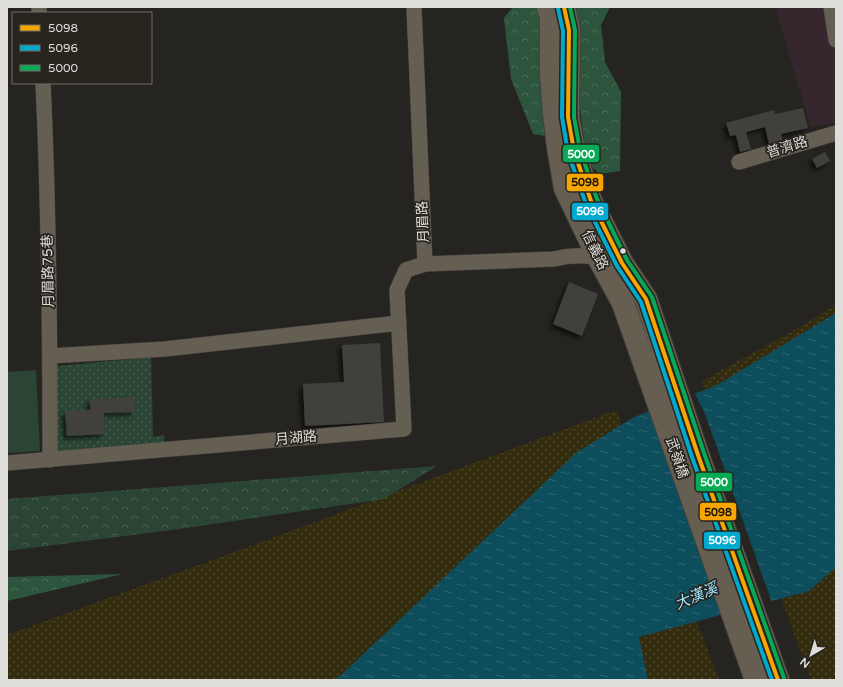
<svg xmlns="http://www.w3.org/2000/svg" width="843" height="687" font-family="'Varela Round','Noto Sans TC',sans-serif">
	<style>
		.commercial { fill: #36272f }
		.grass { fill: url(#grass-dots) }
		.forest { fill: url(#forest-crowns) }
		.sand { fill: url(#sand-dots) }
		.park { fill: url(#park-crowns) }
		.garden { fill: #2b4534 }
		.water { fill: url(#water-ripples) }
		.pier { fill: #262421 }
		.building { fill: #42403e; filter: url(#shadow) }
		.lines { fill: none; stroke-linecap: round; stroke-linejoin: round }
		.street-casing { stroke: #43423f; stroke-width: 16 }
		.primary-casing { stroke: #43423f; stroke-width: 24 }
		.street { stroke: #655e53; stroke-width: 15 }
		.primary { stroke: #665f51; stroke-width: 22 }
		.bus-1-casing { stroke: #28251f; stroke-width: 7 }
		.bus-2-casing { stroke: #28251f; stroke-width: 7 }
		.bus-3-casing { stroke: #28251f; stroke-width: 7 }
		.bus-1 { stroke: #f7a600; stroke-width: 4 }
		.bus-2 { stroke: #00a9ce; stroke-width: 4 }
		.bus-3 { stroke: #06aa56; stroke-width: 4 }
		.bus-dot { fill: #dfddd9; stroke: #28251f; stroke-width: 1.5 }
		.labels { text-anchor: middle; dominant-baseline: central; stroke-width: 3.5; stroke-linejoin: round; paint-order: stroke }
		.street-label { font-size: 14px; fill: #dfddd9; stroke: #28251f }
		.water-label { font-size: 15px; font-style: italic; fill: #9ae3fa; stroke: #28251f }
		.line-badge { stroke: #28251f; stroke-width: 1.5 }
		.badge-label { font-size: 11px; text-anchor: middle; font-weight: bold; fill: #fff }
		.pale-badge-label { font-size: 11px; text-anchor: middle; font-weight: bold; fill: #111 }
	</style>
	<defs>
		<pattern id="grass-dots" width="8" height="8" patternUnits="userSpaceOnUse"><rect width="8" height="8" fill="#2b4534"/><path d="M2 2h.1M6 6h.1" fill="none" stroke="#495f51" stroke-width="1.8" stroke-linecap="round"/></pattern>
		<pattern id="forest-crowns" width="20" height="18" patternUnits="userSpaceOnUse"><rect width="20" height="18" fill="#2d553d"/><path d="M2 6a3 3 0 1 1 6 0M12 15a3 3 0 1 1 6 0" fill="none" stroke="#4b6d58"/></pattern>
		<pattern id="sand-dots" width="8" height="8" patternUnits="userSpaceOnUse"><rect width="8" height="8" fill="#332c0f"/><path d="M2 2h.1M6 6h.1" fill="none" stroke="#504a31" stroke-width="1.8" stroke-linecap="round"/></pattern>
		<pattern id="park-crowns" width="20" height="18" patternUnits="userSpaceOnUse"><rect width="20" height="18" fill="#2b4534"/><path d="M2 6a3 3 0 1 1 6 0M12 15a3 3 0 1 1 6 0" fill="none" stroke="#495f51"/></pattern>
		<pattern id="water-ripples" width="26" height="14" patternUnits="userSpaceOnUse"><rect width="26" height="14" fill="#0d4d5c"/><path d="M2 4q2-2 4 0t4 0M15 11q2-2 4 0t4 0" fill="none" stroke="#306673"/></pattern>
		<filter id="shadow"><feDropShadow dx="-3.5" dy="3.5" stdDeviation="2" flood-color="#0009"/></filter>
	</defs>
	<rect width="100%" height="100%" fill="#262421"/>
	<path class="commercial" d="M775,7H836V62L835,63L836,69V123L811,127Z"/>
	<path class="grass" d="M151,357L153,437L164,435L165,448L52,458L48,367Z"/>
	<path class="forest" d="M513,7H542L548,111L545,136L533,134L511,79L504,18Z
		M567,7H610L601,25L605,62L621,92L620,171L600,174L587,163Z
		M123,574L7,601V577Z"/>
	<path class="sand" d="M836,305V680H811L702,381L791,332Z
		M616,410L719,680H7V635L264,541Z"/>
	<path class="park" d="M437,466L384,499L172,530L7,551V499Z"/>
	<path class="garden" d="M36,370L40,451L7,453V372Z"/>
	<path class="water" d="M836,313V567L809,591L639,637L648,680H332L340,676L576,453L634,417L717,385Z"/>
	<path class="pier" d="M694,392L705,414L772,603L727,615L653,408Z"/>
	<path class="building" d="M803,108L808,128L781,134L782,140L769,144L765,127L746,132L751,149L740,152L736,135L730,136L726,123L774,110L775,114Z
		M825,152L830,161L817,168L812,159Z
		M569,282L598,294L582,336L553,324Z
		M380,343L384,422L305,426L303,384L344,382L342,345Z
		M134,397L135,412L104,413L105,434L67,436L65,411L90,410V399Z"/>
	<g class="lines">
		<defs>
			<path id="street" d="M39,7V13
				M414,7L425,264L554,259C570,255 589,255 605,259
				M831,7L836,40
				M43,83C49,208 50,334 50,460
				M739,162L836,133
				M50,356L165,349L399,323
				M7,463L404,429L397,290L406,270L425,264"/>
			<path id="primary" d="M548,7L551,17V74L554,113L558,147L565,188L598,257L623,303L756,680
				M564,7L569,30L568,117L574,151L591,201L622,263L646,299L698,455L778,680"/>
		</defs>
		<use href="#street" class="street-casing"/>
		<use href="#primary" class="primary-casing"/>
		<use href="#street" class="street"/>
		<use href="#primary" class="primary"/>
		<defs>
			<path id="bus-1" d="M564,7L569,30L568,117L574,151L591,201L622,263L646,299L698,455L778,680"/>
			<path id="bus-2" d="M558,8L563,31L562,117L568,153L586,204L617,266L641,302L692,457L772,680"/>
			<path id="bus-3" d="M570,7L575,30L574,117L580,150L597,199L627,260L652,297L704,453L784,678"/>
		</defs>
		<use href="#bus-1" class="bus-1-casing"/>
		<use href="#bus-2" class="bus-2-casing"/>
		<use href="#bus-3" class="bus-3-casing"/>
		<use href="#bus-1" class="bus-1"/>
		<use href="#bus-2" class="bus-2"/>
		<use href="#bus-3" class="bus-3"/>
	</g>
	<circle class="bus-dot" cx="623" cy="251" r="3.5"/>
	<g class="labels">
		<g class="street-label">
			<text transform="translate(787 147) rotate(-17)">普濟路</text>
			<text transform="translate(423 222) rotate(-93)">月眉路</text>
			<text transform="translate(595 250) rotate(64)">信義路</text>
			<text transform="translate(48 271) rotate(-91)">月眉路75巷</text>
			<text transform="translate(296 438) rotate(-5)">月湖路</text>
			<text transform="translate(677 458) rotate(71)">武嶺橋</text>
		</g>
		<g class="water-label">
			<text transform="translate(696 596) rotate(-23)">大漢溪</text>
		</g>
	</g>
	<g class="line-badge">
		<rect x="562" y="144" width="38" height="19" rx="4" fill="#06aa56"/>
		<rect x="566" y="173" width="38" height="19" rx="4" fill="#f7a600"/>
		<rect x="571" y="202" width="38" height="19" rx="4" fill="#00a9ce"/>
		<rect x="695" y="472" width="38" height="20" rx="4" fill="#06aa56"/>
		<rect x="699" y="502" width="38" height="19" rx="4" fill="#f7a600"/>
		<rect x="703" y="531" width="38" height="19" rx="4" fill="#00a9ce"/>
	</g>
	<g class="badge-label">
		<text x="581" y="158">5000</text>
		<text x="590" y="215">5096</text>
		<text x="714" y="486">5000</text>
		<text x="722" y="544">5096</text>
	</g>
	<g class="pale-badge-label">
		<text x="585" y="186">5098</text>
		<text x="718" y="516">5098</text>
	</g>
	<rect width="843" height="687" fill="none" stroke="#dfddd9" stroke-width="16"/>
	<rect x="12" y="12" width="140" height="72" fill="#28251f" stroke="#716f69"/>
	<rect x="20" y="25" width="20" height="6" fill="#f7a600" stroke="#716f69"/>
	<text x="48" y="32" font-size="12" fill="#dfddd9">5098</text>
	<rect x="20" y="45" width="20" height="6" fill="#00a9ce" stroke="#716f69"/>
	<text x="48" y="52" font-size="12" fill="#dfddd9">5096</text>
	<rect x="20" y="65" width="20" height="6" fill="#06aa56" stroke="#716f69"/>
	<text x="48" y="72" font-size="12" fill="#dfddd9">5000</text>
	<g transform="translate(811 655) rotate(218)" stroke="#28251f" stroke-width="3" paint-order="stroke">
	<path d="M0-3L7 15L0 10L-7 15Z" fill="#dfddd9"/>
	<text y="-6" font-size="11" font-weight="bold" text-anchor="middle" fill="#dfddd9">N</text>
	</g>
</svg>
